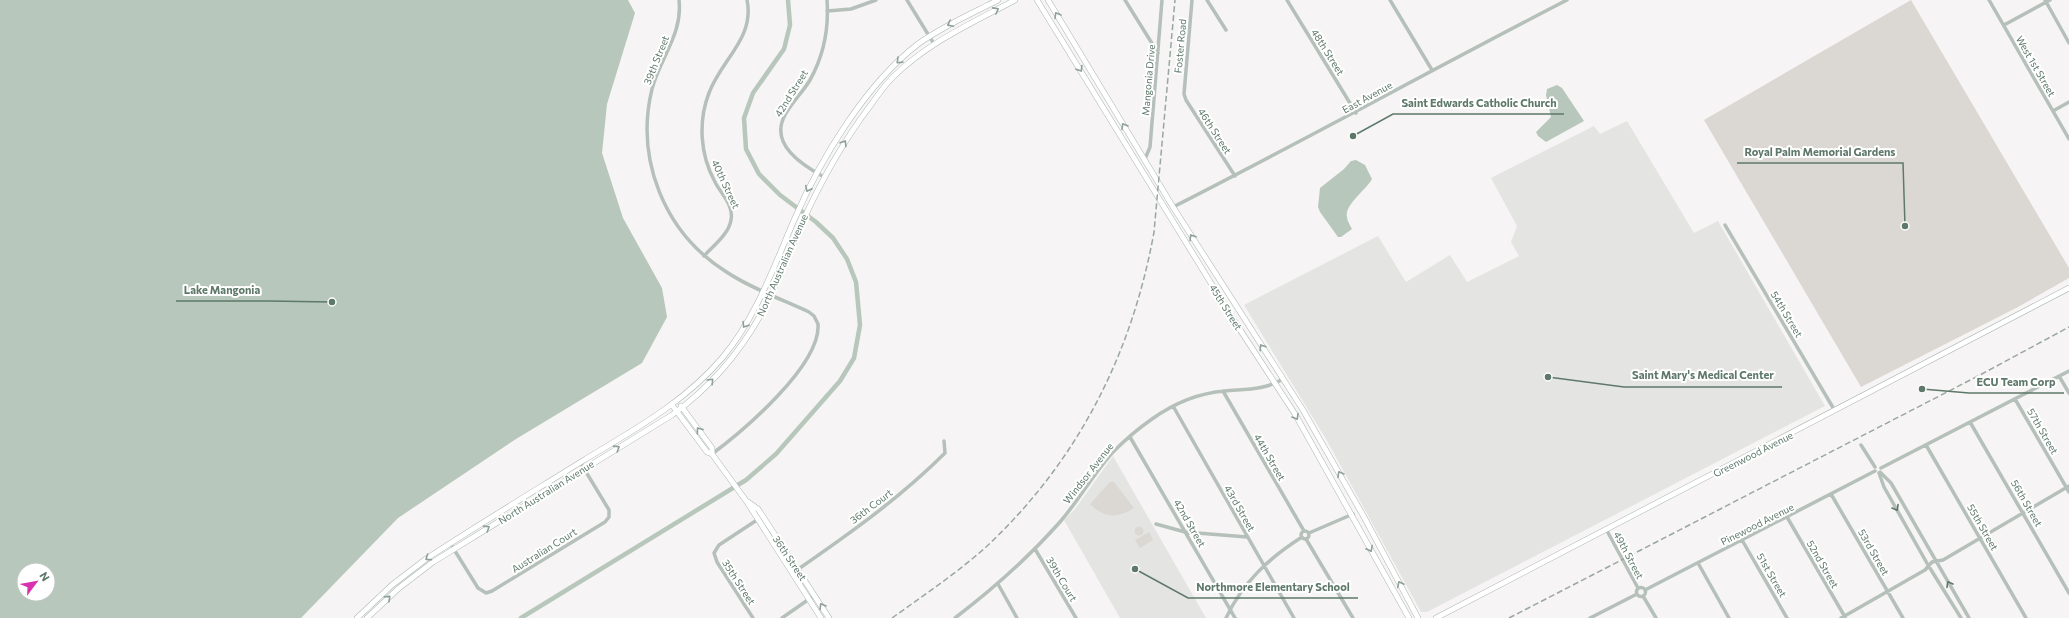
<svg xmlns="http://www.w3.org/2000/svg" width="2069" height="618" font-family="Commissioner,sans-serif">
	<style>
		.built { fill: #e4e5e3 }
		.green { fill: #dbd8d3 }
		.water { fill: #b7c7bb; fill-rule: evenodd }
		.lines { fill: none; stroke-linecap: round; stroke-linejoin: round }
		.canal { stroke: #b7c7bb; stroke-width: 4.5 }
		.secondary-casing { stroke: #abb7b1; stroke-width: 6 }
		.street { stroke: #b6c0bb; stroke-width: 3.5 }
		.secondary { stroke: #fff; stroke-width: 5 }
		.rail { stroke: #99a7a0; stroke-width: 1.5; stroke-dasharray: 6 3; stroke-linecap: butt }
		.oneway { stroke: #8ea097 }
		.oneway2 { stroke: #5e786a }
		.labels { text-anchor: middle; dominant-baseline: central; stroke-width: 4; stroke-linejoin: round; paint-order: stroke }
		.street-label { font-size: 10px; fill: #5e786a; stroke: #fff }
		.leader { fill: none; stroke: #5e786a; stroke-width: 1.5 }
		.callout-dot { fill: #5e786a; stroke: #fff; stroke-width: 1.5 }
		.callout-label { font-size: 11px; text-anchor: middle; font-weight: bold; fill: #5e786a; stroke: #fff; stroke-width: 4; stroke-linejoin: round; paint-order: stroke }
	</style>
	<rect width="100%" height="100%" fill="#f6f4f4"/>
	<path class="built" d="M1627,121L1694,233L1718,221L1825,406L1427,612H1421L1326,439L1244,305L1378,236L1406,282L1450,255L1467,282L1519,256L1511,242L1517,226L1491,178L1594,126L1600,134Z
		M1113,456L1206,618H1120L1064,520L1075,509Z"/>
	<path class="green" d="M1911,0L2069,268V278L2018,307L1861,387L1704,120Z
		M1110,482H1114L1134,508C1118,519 1103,518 1090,504Z
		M1134.5 531a4.5 4.5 0 1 1 9 0a4.5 4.5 0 1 1-9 0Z
		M1149,532L1153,540L1140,548L1135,540Z"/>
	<path class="water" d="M0,0H628L635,13L607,104L602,153L623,218L662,288L667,317L642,363L516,439L398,518L301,618H0ZM24,570H48V594H24Z
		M1557,85L1562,88L1584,121L1546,142L1538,136L1536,132L1551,117L1546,95L1547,89Z
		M1356,160L1365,165L1372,179C1367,189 1344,205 1347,217C1347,221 1350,225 1352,229L1341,237H1338L1320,212L1318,207L1320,188L1344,169L1351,161Z"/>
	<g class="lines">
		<path class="canal" d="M521,618L746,480L776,454L840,381L854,358L860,325L856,282L847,259L833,238L816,222L780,195L759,174L746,149L744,118L753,93L784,49L790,25L788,0"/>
		<defs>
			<path id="secondary" d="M1037,0L1233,319L1295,414L1409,618
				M1048,0L1173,207L1303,410L1364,517L1418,618
				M672,405L707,452L712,454L747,502L821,618
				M681,406L712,448V454
				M748,502L758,509L829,618
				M357,618L392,585L426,559C478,525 531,493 584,460C634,430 685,402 723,357C757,316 774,266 795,218C821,158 866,84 918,44C943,26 971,14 998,0
				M367,618L399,588L433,562L672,415C708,389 738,355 760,316C777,287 788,254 802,223C821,181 842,143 870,106C877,96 884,86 893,77C927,43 972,23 1015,0
				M1436,618L2069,288"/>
		</defs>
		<use href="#secondary" class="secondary-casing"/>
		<path class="street" d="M679,0C683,34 660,58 652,89C635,159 664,232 725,271C750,288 781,299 809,312L814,316L818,324C821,365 743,431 712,454
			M907,0L934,44
			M1125,0L1158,53
			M1192,0L1184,94L1186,100L1235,176
			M1207,0L1226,30
			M1287,0L1356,113
			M1390,0L1432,70
			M1989,0L2069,139
			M2045,0L2069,43
			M827,11L851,9L876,0
			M2004,25L2050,0
			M2053,111L2069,102
			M1145,159L1150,147L1162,0
			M824,177C802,165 769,144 785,115C792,102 803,92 810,80C824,55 829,28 827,0
			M1173,207C1305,140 1435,68 1567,0
			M1725,225L1835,411
			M704,256C713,246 729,234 731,220C734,205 721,194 715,182C700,155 698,121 709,93C721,60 755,38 747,0
			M2059,376L2069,393
			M1223,391L1304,531
			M2015,399L2069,492
			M1173,406L1294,618
			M1970,422L2069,593
			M1130,437L1235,618
			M1861,445L1875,467
			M1926,445L2026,618
			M1881,468L2069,371
			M1880,472L1891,483L1969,618
			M1879,473L1884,487L1928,565L1961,618
			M1831,494L1903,618
			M1787,517L1845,617
			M1156,524L1185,532L1247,537
			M1606,529L1638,588
			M1301 535a4 4 0 1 1 8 0a4 4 0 1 1-8 0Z
			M1309,533L1353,514
			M1306,539L1353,618
			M1742,540L1787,618
			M450,543L478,588L486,593L492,591L605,522L609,517V510L580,462
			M1035,549L1076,618
			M1698,563L1729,618
			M797,570C849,534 900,498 945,453L944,441
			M998,584L1017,618
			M1636.5 592a4.5 4.5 0 1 1 9 0a4.5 4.5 0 1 1-9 0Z
			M1645,590L1875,471
			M1643,596L1656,618
			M753,618L717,562L714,553L719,545L760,518
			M782,618L815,595
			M955,618C993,589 1028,558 1060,522C1079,500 1093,474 1113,452C1125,440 1139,428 1152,419C1173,404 1199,393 1225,391C1246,389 1265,390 1283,379
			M1226,618C1243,582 1269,558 1302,537
			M1590,618L1637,594
			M1841,618L1925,570L1932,562L1943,560L2069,486"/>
		<use href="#secondary" class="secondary"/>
		<path class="rail" d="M892,618C924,595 957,573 986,547C1078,461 1132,354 1154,232L1175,0
			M1509,618L1980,375L2069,327"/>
	</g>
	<defs><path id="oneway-chevron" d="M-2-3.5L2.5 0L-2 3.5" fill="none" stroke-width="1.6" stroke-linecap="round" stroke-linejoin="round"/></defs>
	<g class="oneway">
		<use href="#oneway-chevron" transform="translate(996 10) rotate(-28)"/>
		<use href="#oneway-chevron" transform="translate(1057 15) rotate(-121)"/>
		<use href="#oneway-chevron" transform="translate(950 24) rotate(153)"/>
		<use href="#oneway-chevron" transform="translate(899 61) rotate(136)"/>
		<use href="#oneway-chevron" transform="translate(1080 69) rotate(58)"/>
		<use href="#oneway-chevron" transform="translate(1124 126) rotate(-121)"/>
		<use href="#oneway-chevron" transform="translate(844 143) rotate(-57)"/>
		<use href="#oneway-chevron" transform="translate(808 189) rotate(117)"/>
		<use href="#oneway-chevron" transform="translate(1192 237) rotate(-122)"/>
		<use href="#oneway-chevron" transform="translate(745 325) rotate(122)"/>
		<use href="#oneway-chevron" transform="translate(1262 347) rotate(-123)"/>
		<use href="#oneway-chevron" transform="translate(711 381) rotate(-45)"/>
		<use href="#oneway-chevron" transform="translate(1296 417) rotate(60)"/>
		<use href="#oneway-chevron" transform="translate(699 430) rotate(-126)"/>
		<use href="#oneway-chevron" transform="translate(617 448) rotate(-32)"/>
		<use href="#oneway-chevron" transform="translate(1340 474) rotate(-120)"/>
		<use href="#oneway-chevron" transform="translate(487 528) rotate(-32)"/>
		<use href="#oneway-chevron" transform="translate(1370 549) rotate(63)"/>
		<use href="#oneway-chevron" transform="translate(428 558) rotate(146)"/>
		<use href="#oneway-chevron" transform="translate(1400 584) rotate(-117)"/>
		<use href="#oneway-chevron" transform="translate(388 598) rotate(-42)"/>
		<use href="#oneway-chevron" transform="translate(822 606) rotate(-121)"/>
	</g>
	<g class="oneway2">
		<use href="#oneway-chevron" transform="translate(1896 508) rotate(60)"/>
		<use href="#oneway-chevron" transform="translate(1949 584) rotate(-120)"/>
	</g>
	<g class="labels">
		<g class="street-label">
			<text transform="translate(1180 46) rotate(-85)">Foster Road</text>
			<text transform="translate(1328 52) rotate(58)">48th Street</text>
			<text transform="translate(656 60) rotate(-68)">39th Street</text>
			<text transform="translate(2036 66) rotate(60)">West 1st Street</text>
			<text transform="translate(1148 80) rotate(-85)">Mangonia Drive</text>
			<text transform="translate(791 93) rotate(-58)">42nd Street</text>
			<text transform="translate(1367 97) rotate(-29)">East Avenue</text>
			<text transform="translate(1215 131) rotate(57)">46th Street</text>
			<text transform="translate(726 184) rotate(65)">40th Street</text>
			<text transform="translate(782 265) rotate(-66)">North Australian Avenue</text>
			<text transform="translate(1226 307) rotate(58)">45th Street</text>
			<text transform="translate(1787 314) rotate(59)">54th Street</text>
			<text transform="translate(2043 431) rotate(60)">57th Street</text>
			<text transform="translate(1753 454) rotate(-27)">Greenwood Avenue</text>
			<text transform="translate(1270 457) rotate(60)">44th Street</text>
			<text transform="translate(1088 473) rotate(-52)">Windsor Avenue</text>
			<text transform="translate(546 492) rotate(-32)">North Australian Avenue</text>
			<text transform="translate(2027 503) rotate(60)">56th Street</text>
			<text transform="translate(871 506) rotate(-37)">36th Court</text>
			<text transform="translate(1240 508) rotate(60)">43rd Street</text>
			<text transform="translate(1190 523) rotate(60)">42nd Street</text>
			<text transform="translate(1757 524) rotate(-27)">Pinewood Avenue</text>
			<text transform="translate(1983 527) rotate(60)">55th Street</text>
			<text transform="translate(544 550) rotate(-32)">Australian Court</text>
			<text transform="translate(1874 552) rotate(60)">53rd Street</text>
			<text transform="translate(1629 555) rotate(62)">49th Street</text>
			<text transform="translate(790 558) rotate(56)">36th Street</text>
			<text transform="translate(1823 564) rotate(60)">52nd Street</text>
			<text transform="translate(1772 575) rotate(60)">51st Street</text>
			<text transform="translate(1062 579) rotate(59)">39th Court</text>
			<text transform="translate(739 582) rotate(57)">35th Street</text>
		</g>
	</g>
	<path class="leader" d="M1353 136L1393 114H1564M1905 226L1903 163H1737M332 302L268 301H176M1548 377L1624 387H1782M1922 389L1969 393H2064M1135 569L1188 598H1358"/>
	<g class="callout-dot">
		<circle cx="1353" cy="136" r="4"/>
		<circle cx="1905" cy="226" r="4"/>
		<circle cx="332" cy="302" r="4"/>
		<circle cx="1548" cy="377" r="4"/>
		<circle cx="1922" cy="389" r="4"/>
		<circle cx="1135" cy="569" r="4"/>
	</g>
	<g class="callout-label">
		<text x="1479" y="107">Saint Edwards Catholic Church</text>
		<text x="1820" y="156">Royal Palm Memorial Gardens</text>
		<text x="222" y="294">Lake Mangonia</text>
		<text x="1703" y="379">Saint Mary's Medical Center</text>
		<text x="2016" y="386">ECU Team Corp</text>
		<text x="1273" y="591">Northmore Elementary School</text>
	</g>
	<g transform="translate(36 582) rotate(58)"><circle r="19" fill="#ffffff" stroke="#bfc9c3"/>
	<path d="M0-3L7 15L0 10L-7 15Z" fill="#d733b1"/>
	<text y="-6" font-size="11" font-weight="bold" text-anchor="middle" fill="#5e786a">N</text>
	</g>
</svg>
